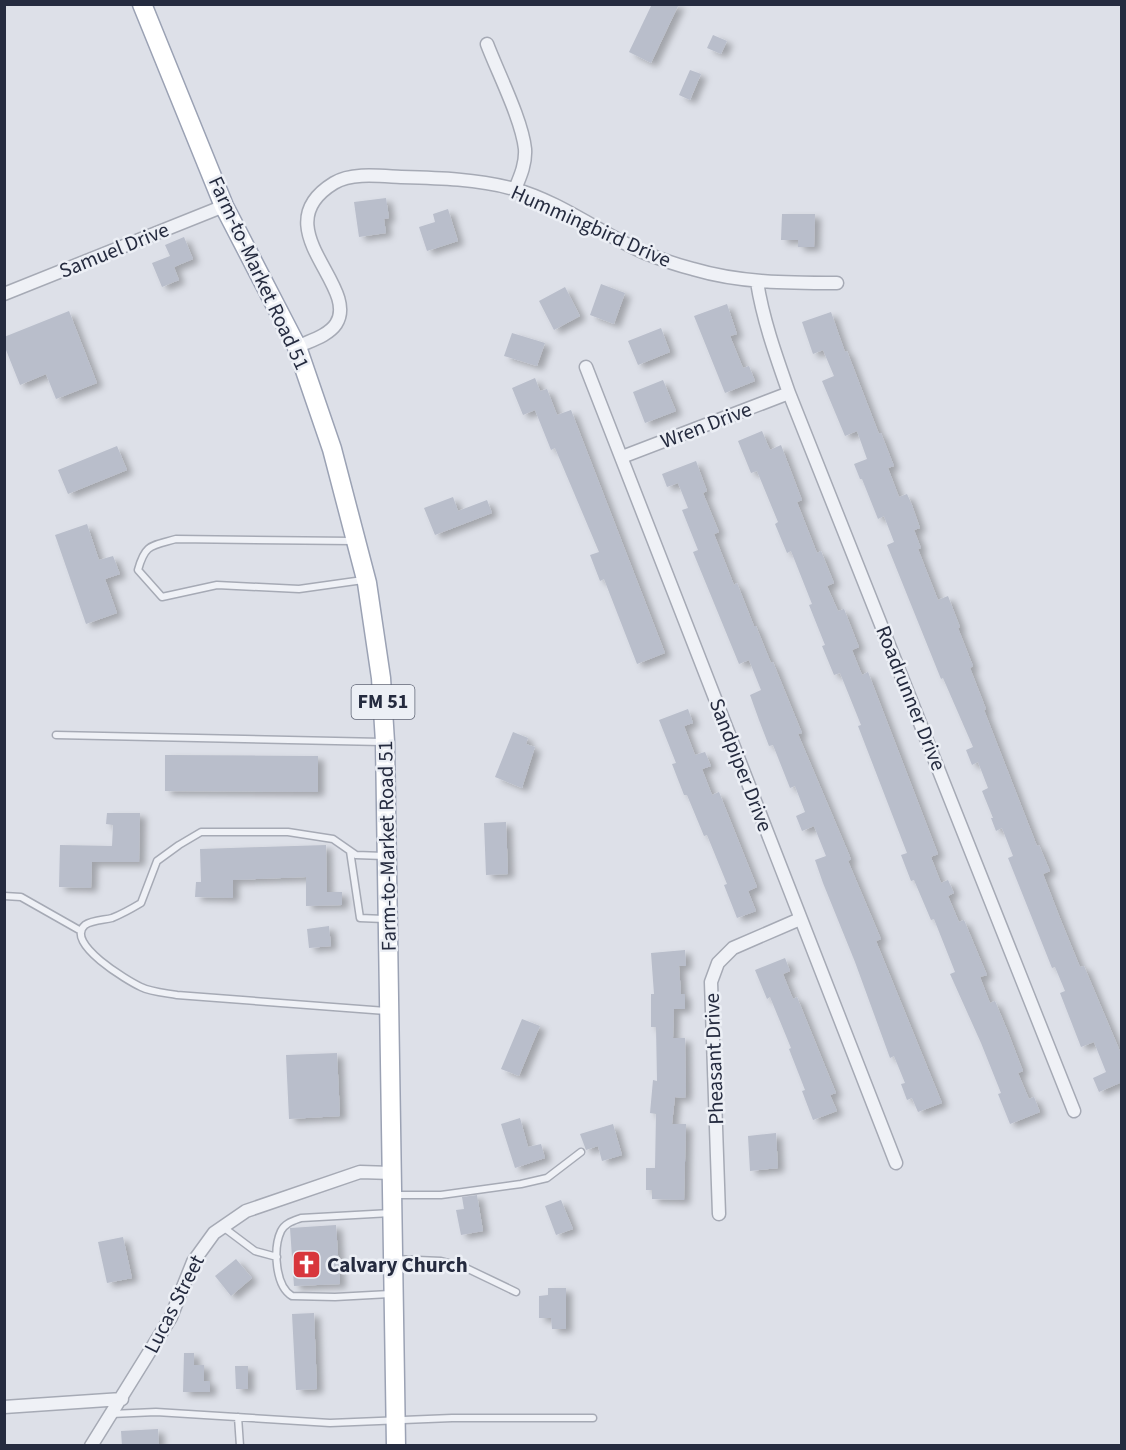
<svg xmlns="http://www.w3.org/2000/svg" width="1126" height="1450" font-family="'Source Sans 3',sans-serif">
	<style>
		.building { fill: #b9becb; filter: url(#shadow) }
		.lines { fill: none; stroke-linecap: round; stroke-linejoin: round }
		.service-casing { stroke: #a6aab5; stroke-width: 9 }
		.minor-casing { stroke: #a6aab5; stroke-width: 15 }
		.primary-casing { stroke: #9ba2b4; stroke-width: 21 }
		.service { stroke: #eff1f6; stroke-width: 6 }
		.minor { stroke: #eff1f6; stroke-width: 12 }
		.primary { stroke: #fff; stroke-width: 18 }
		.labels { text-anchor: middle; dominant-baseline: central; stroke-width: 5; stroke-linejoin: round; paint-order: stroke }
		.shield { fill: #eceff5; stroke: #616676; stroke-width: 1.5 }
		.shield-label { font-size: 20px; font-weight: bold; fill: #252b3f }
		.street-label { font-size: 21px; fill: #252b3f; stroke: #eceff5 }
		.poi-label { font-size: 21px; font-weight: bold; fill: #252b3f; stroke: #eceff5; text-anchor: start }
	</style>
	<defs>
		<filter id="shadow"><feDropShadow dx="6" dy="4" stdDeviation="3" flood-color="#0004"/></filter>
	</defs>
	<rect width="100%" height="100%" fill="#dde0e8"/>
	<path class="building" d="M652,4H679L651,63L629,52Z
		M713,35L727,41L721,54L707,48Z
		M690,70L701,74L690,100L679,95Z
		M386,198L389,218L384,219L386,233L359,237L354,202Z
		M448,209L458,241L427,251L419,227L435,222L433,214Z
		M782,214H815L814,247H798V240H781Z
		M184,237L193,259L174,267L179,280L162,287L152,263L170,256L165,245Z
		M601,284L625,293L614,324L590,315Z
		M565,287L580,316L554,330L539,301Z
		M727,304L737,334L730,336L743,368L749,366L755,381L725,393L694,316Z
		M69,311L97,383L56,399L46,374L20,385L4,345V337Z
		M831,312L845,352L847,351L879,434L881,433L894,466L888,468L899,497L907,494L912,505L920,528L914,530L921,548L918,549L938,600L948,596L960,627L958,628L973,666L970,668L986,709L984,710L1037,846L1039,845L1050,871L1043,874L1060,918L1080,967L1084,966L1122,1056V1082L1099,1092L1093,1078L1106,1072L1094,1042L1081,1047L1060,993L1065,991L1055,967L1052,968L1008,858L1013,856L1002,828L996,831L991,818H993L982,791L988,788L978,762L972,765L966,750L973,747L943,678L941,679L887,545L894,542L884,516L878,519L862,479H860L854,464L867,459L857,431L845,436L822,381L834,376L823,350L813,354L802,322Z
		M661,328L670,352L638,365L628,341Z
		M512,333L545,343L537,366L504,356Z
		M535,378L540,391L547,389L557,415L571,410L665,653L637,664L604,579L600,581L590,555L599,552L555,448L551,450L535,410L523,415L512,388Z
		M663,380L676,411L645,423L633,392Z
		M762,431L770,450L781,445L802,500L797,502L817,553L821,551L834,583L827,586L838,611L844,609L859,647L852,650L862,675L868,672L938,854L931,857L941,883L948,880L954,893L948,896L959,922L964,920L987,975L980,977L990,1003L995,1001L1008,1032L1023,1071L1018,1073L1029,1099L1034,1097L1040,1112L1010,1124L998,1094L1001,1093L981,1043L950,974L955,972L934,919L931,920L914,880L911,881L901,855L907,853L858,726L861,725L840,673L834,675L822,646L825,645L809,605L812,604L791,551L787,553L775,524L778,522L757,471L751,473L738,441Z
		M117,446L127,470L68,494L58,470Z
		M696,461L707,491L703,493L719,532L714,534L734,585L737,583L754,626H756L771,663L773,662L802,733L798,734L851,859L848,861L881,939L876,941L942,1103L918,1112L912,1098L907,1100L901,1084L905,1083L894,1056L890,1058L855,962L823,883L815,860L826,856L814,826L802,831L796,816L805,812L795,786L790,788L773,745L769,746L759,720L750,695L761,690L749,660L739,664L707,586L693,552L698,550L682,510L688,508L678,483L667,487L662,474Z
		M453,497L458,511L487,500L492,513L435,535L424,508Z
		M87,524L99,560L113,556L120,574L105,579L117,613L86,624L55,535Z
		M688,709L693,723L684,726L695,755L705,752L711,766L702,769L712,795L719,792L757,887L748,891L756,911L737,918L724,885L727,884L707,835L704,836L687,795H684L672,764L676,763L659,720Z
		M513,732L528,738L526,744L535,747L522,788L495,777Z
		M165,755L318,756V792L165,791Z
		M107,813H140L139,862H92L91,888L59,887L60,845L112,846L113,825L106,824Z
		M506,822L508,874L486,875L484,823Z
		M326,845L327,892H342V905L306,906V877L233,880V898L195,897L196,882H201L200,849Z
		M329,926L331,946L309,948L307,929Z
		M685,950L686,966H679L681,994H685V1009H674L673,1038H685L686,1088L685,1098L675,1097L672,1124H686L684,1200L652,1199V1190H646V1168H655L656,1114L650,1113L653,1080L657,1081L656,1027H651V994H654L651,953Z
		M785,958L790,971L783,974L793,999L797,997L836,1093L830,1095L837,1111L813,1120L802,1091L805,1090L789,1049L791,1048L770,997L767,999L755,970Z
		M522,1019L540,1026L519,1076L501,1069Z
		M337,1053L340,1116L289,1119L286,1055Z
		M520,1118L528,1147L541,1144L545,1158L515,1168L501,1124Z
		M613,1124L622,1155L602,1161L598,1146L586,1150L580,1134Z
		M776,1133L778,1168L750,1171L748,1136Z
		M477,1195L483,1231L461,1235L456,1210L464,1209L462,1197Z
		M561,1200L573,1229L556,1235L545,1206Z
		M336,1225L340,1284L294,1286L290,1228Z
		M123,1237L132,1278L107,1283L98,1242Z
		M236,1259L252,1278L231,1296L215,1276Z
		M548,1288H566V1329H552L551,1318H539V1296L548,1295Z
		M314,1313L317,1389L296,1390L292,1314Z
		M184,1353H194V1365H204V1381H210V1392H183Z
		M235,1366H248V1389H236Z
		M158,1429L159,1446H122L121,1431Z"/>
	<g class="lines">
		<defs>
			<path id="service" d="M353,541L176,539C151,546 145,544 138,570L162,597L217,585L299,589L363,580
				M56,735L382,742
				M350,851L360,918L384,919
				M384,856L356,855L333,839L288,832H201L179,845L157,861L141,903C131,909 122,914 112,918C104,920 92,920 85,925C64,943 128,981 141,987C151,992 166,993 177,995L386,1011
				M4,896L21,897L81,931
				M393,1195H441L521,1184L547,1178L581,1152
				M223,1227L255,1251L277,1257
				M394,1259L441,1261L464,1267L516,1292
				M390,1294L335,1297L292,1296C275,1286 273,1248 281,1231C285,1223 293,1221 301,1218L391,1213
				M111,1414L156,1412L330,1423L452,1418H593
				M238,1417L240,1446"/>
			<path id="minor" d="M487,44C498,73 522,120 525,149C526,164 520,177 515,189
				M757,282C763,320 776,356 789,393L1074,1111
				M4,294L224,206
				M297,347C309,341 328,336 336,324C361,286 262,227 334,183C352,172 381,176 401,177C439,178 478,179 514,189C561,202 601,234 645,253C660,259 677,265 693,269C740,283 788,283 837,283
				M586,367L896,1163
				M622,457L789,393
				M719,1214L711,982L718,963L733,948L800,919
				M4,1407L122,1399
				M91,1446L171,1317L193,1262L214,1233L246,1211L360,1172L392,1173"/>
			<path id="primary" d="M142,4L224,206L297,347L332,449L367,583L381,678L385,742L396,1446"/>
		</defs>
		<use href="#service" class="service-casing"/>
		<use href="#minor" class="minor-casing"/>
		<use href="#primary" class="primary-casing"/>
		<use href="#service" class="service"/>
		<use href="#minor" class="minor"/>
		<use href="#primary" class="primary"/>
	</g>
	<defs>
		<symbol id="church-square" viewBox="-11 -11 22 22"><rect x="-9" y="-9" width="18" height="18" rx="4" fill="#d8363c" stroke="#eceff5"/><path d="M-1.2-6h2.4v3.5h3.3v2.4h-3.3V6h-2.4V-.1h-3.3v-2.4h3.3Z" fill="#fff"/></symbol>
	</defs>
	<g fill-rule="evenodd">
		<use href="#church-square" x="290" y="1248" width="33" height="33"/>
	</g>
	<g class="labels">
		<rect class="shield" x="351.5" y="685" width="63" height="34" rx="4.5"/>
		<g class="shield-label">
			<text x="383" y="702">FM 51</text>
		</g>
		<g class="street-label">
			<text transform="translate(591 226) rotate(24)">Hummingbird Drive</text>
			<text transform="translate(114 250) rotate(-22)">Samuel Drive</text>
			<text transform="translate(259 273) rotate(65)">Farm-to-Market Road 51</text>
			<text transform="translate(706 425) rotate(-21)">Wren Drive</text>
			<text transform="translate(911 698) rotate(68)">Roadrunner Drive</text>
			<text transform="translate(741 765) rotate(69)">Sandpiper Drive</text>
			<text transform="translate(387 846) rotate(-91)">Farm-to-Market Road 51</text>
			<text transform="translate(714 1059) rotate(-92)">Pheasant Drive</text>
			<text transform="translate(174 1304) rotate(-63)">Lucas Street</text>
		</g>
		<g class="poi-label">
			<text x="327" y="1265">Calvary Church</text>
		</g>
	</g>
	<rect width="1126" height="1450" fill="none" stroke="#252b3f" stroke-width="12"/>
</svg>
